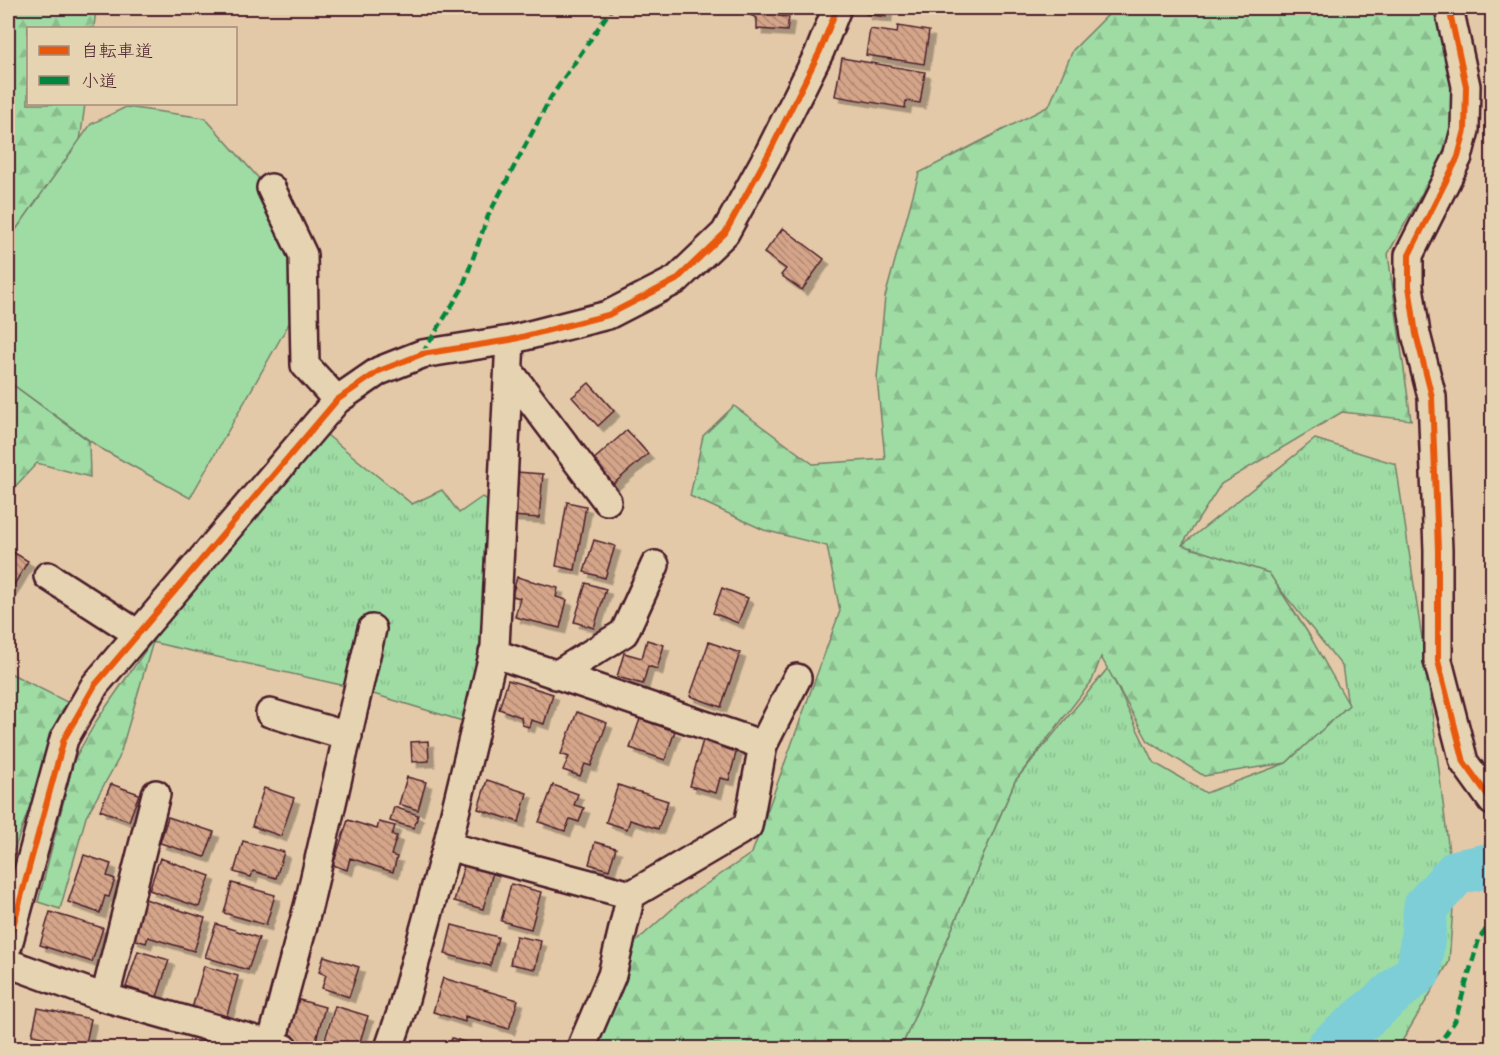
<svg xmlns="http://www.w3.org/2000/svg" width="1500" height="1056" font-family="'Indie Flower','Klee One',sans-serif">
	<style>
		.grass { fill: url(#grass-tufts); stroke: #747e68; stroke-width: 1.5 }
		.forest { fill: url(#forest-firs); stroke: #747e68; stroke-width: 1.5 }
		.pitch { fill: #9edca4; stroke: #747e68; stroke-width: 1.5 }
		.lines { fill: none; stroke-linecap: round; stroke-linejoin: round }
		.river { stroke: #7dced7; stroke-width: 45 }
		.building { fill: url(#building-back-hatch); stroke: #4a1f2b; stroke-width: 1.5; filter: url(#shadow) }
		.minor-casing { stroke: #4a1f2b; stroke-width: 32 }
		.minor { stroke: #e6d3b1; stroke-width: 27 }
		.quiet { stroke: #00873e; stroke-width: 4.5; stroke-dasharray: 9 4.5; stroke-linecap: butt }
		.cycleway-casing { stroke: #e6d3b1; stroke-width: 10 }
		.cycleway { stroke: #e8590c; stroke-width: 6 }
	</style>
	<defs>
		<pattern id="grass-tufts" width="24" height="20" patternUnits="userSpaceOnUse" patternTransform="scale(1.5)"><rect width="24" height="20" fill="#9edca4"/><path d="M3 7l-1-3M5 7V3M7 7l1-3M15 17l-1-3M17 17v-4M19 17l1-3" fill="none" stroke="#8abc8d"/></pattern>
		<pattern id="forest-firs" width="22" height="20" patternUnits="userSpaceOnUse" patternTransform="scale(1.5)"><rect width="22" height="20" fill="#9edca4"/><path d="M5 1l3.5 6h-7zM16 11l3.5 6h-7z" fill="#8abc8d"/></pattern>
		<pattern id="building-back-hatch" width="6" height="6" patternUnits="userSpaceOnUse" patternTransform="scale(1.5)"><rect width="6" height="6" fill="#d5a58a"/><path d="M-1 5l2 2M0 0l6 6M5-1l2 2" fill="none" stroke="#af8671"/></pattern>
		<filter id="shadow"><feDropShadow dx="5.5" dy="5.5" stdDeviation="0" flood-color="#0004"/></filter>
	</defs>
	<rect width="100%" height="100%" fill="#e4c9a8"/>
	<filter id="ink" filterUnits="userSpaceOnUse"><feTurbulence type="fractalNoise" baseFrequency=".0167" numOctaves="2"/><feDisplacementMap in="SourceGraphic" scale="12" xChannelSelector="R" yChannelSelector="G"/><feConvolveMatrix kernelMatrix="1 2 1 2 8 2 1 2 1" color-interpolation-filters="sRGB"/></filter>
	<g filter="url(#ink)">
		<path class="grass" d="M322,431L412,504L442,490L459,513L482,497L491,501L495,634L466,722L350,687L151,642Z
			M1315,439L1396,464L1428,679L1454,894L1449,962L1398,1048H901L1015,781L1108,668L1153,762L1206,793L1286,763L1348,705L1342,666L1276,584L1181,546Z"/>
		<path class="forest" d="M8,8H96L94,28H28V104H85L80,141L8,241Z
			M1124,8H1435L1457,88L1450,143L1388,254L1411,420L1342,412L1221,484L1182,545L1269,573L1308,633L1349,705L1286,763L1204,776L1148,741L1101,657L1092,681L1015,781L901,1048H591L629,948L680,902L752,853L840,611L827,546L764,530L690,496L703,436L734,406L813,464L885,459L877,378L885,297L919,173L1049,106L1073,50L1114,9Z
			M8,381L89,441L90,477L37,463L8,494Z
			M154,638L119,758L86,817L60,909L38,902L74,760L97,720Z
			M8,672L67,702L8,867Z"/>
		<path class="pitch" d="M126,107L205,118L262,182L304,297L190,498L100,448L8,381V241L91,124Z"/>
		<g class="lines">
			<path class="river" d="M1328,1048L1419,971L1426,906L1457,872L1492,865"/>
		</g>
		<path class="building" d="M750,8H779L778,16L789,17L787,31L757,29V18L750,15Z
			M867,8H887L886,17L866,14Z
			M898,26L929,31L924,64L866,55L870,29L897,33Z
			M842,58L925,72L920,103L906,101L905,108L835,96Z
			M783,228L824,259L802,290L781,275L786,269L764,253Z
			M589,383L614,411L598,426L572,397Z
			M627,430L648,454L612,485L591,462Z
			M516,472L543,474L539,518L512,516Z
			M567,502L586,506L575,570L556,566Z
			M594,540L615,546L605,578L584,572Z
			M8,549L28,561L8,595Z
			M517,577L558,588L556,597L567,600L560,628L515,617L520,598L512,596Z
			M586,583L606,589L594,628L574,622Z
			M722,588L748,598L738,623L713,613Z
			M647,640L664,645L657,669L648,666L643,684L617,677L624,653L642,658Z
			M709,642L740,653L721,707L690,696Z
			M508,680L553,694L544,724L531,720L529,727L522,725L521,717L499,709Z
			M577,712L607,723L591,766L585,764L580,776L563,770L569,757L561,754Z
			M640,719L675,731L665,760L630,748Z
			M703,740L737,749L729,780L720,778L716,793L690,786Z
			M428,741L429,761L412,762L411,742Z
			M407,777L426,782L418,810L399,804Z
			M487,780L527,793L519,822L478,809Z
			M111,784L139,794L129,821L100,810Z
			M553,785L578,794L574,805L584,808L579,822L570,819L565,831L539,822Z
			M618,785L668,801L658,829L630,820L627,829L606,822Z
			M264,788L294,798L281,836L252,826Z
			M394,807L418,815L414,828L390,821Z
			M168,817L214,832L205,857L160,843Z
			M348,820L377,829L379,822L395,826L392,835L397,836L391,855L397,857L393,872L350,858L347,870L333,865Z
			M243,841L284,852L276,878L253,871L251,877L234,872Z
			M595,842L616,848L609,870L589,864Z
			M84,855L111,864L107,876L115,879L109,897L105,896L100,913L68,902Z
			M160,858L210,876L199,907L149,890Z
			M464,865L493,872L483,909L454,901Z
			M232,883L275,895L266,925L224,913Z
			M511,884L541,892L531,929L501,921Z
			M145,899L205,918L194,951L148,937L146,943L133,939Z
			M50,912L103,928L92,962L40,945Z
			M216,924L259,938L248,970L205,957Z
			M452,925L498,937L490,966L445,954Z
			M516,936L541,941L535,969L510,964Z
			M138,951L169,960L157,997L126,987Z
			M324,956L359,967L349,997L322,988L326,975L319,972Z
			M204,966L238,976L225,1022L191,1012Z
			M443,978L518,1000L509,1029L465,1016V1022L433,1012Z
			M296,999L325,1007L314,1048L285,1041Z
			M335,1006L368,1016L358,1048H344L324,1043Z
			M38,1008L91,1019L85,1048L53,1047L54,1039L32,1035Z
			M452,1038L476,1046L475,1048H448Z"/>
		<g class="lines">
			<defs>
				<path id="minor" d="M1449,8L1466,86L1465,130L1458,157L1409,255V286L1416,334L1432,397L1438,550V661L1464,762L1492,801
					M271,188L303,255L305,365L337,400
					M509,371L607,501
					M48,576L138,634
					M493,653L763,745
					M556,675L624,633L655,565
					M270,713L348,736
					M447,846L631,895
					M8,945L64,739L95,685L337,400L379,371L422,354L510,340L608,315L676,280L725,233L769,153L820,51L837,8
					M8,963L96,995L284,1048
					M105,997L156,794
					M271,1045L309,903L372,629
					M389,1048L402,1010L447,846L495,647L510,340
					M581,1048L612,975L631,895L748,826L763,745L797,678"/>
			</defs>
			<use href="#minor" class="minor-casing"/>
			<use href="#minor" class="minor"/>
			<path class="quiet" d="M422,354L462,289L488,216L551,97L612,8
				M1436,1048L1455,1021L1479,939L1492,921"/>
			<defs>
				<path id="cycleway" d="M1449,8L1466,86L1465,130L1458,157L1409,255V286L1416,334L1432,397L1438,550V661L1464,762L1492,801
					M8,945L64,739L95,685L337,400L379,371L422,354L510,340L608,315L676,280L725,233L769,153L820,51L837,8"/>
			</defs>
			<use href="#cycleway" class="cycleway-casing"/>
			<use href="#cycleway" class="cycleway"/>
		</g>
	</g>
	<rect width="1500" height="1056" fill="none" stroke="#e6d3b1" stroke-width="30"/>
	<rect x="15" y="15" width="1470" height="1026" fill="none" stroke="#4a1f2b" stroke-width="2" filter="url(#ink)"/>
	<rect x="27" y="27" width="210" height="78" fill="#e6d3b1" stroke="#a88b7b" stroke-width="1.5"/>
	<rect x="39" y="46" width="30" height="9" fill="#e8590c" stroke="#a88b7b" stroke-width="1.5"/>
	<text x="81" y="57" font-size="18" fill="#4a1f2b">自転車道</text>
	<rect x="39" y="76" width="30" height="9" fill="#00873e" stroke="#a88b7b" stroke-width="1.5"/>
	<text x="81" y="87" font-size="18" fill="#4a1f2b">小道</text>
</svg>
